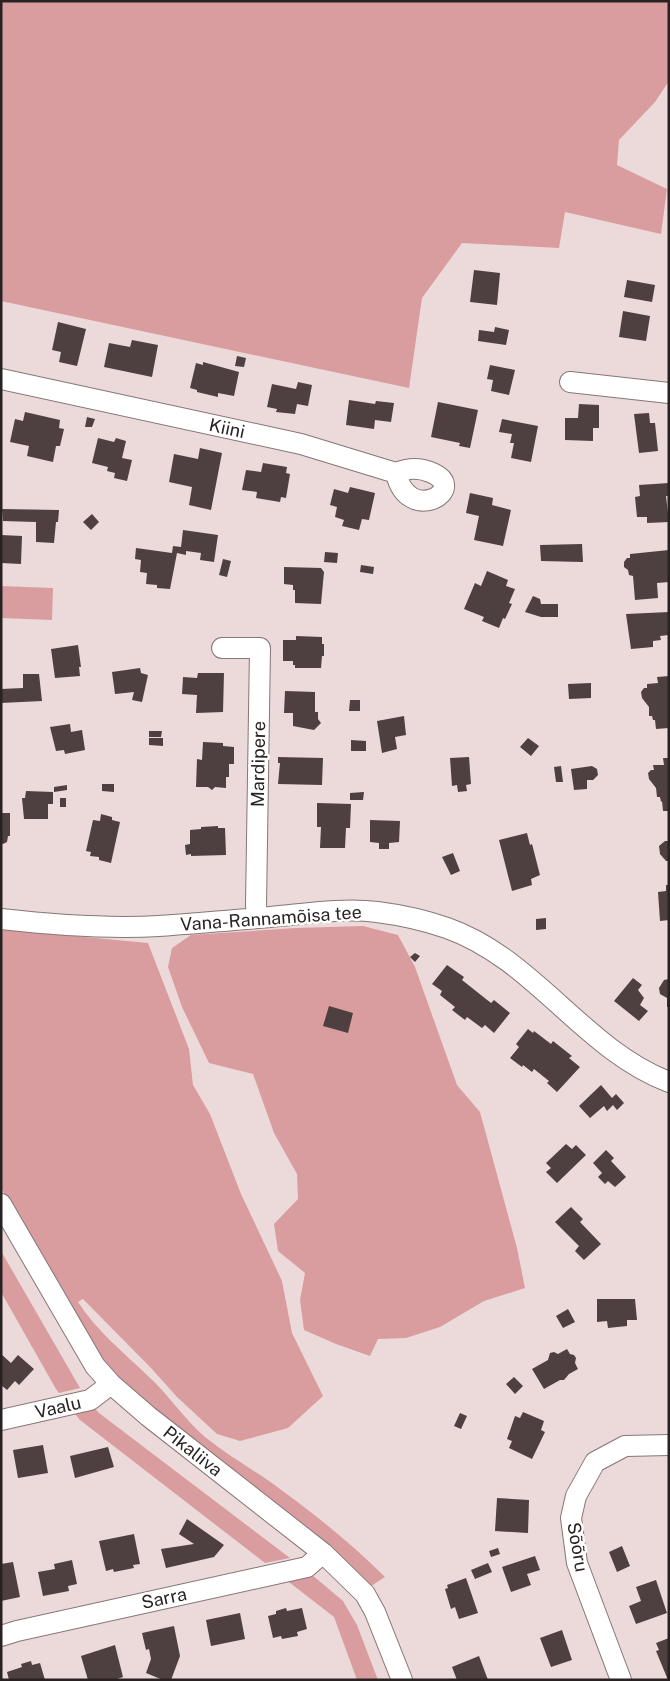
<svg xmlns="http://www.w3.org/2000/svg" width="670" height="1681" font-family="'Public Sans',sans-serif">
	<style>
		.green { fill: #da9d9f }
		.building { fill: #4e3f40 }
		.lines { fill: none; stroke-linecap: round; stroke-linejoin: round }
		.minor-casing { stroke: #867676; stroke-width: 22 }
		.minor { stroke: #fff; stroke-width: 20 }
		.labels { text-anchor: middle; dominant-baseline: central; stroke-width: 5; stroke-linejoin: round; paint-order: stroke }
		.street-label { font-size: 18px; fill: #292222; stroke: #fff }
	</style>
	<rect width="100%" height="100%" fill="#ecdada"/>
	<path class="green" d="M1,1H669V81L655,102L619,140L617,165L667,189L661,234L565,212L559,248L462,243L422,298L409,388L1,301Z
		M1,586L53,588L52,620L1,618Z
		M363,926L398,935L415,967L457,1085L480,1112L517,1248L525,1288L484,1301L440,1327L406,1338L378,1339L370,1356L336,1344L304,1330L300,1300L305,1273L278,1251L274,1224L298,1199L297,1174L274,1133L253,1074L209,1063L182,1007L168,967L172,948L191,935L296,928Z
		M1,929L148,943L189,1049L193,1085L210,1114L241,1194L282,1281L292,1333L323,1396L288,1428L240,1441L217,1434L177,1397L151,1368L83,1299L78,1302C96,1330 124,1353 148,1376C169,1395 184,1419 205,1437C228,1456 256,1471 280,1489C317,1516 353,1545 385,1577L368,1588L138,1398L115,1377L95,1352L1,1188Z
		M1,1251L80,1388L59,1393L56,1389L1,1292Z
		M93,1406L99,1413L290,1558L265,1563L80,1420L72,1410Z
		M311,1574L343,1601L357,1625L378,1680H357L334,1617L285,1579Z"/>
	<path class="building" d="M474,270L500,273L497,305L470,302Z
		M627,280L655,285L652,302L624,297Z
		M623,311L650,316L646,341L619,337Z
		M58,322L86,329L77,366L59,362L61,352L52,350Z
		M495,327L509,330L506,345L478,341L479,330L494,332Z
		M132,340L158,345L152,377L104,367L109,343L130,347Z
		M237,356L246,358L244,367L235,366Z
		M203,362L239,372L234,396L218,393V397L197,392V390L190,388L196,363L203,365Z
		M490,365L515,370L509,395L491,391L493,380L487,379Z
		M298,382L312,385L308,406L297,404L295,414L276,412L277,409L267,407L272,384L296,389Z
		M349,400L375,404L376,401L394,403L391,422L375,420L374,429L346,425Z
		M438,402L478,410L470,448L459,446L460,443L431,437Z
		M579,404L599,405V428H593V441L565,440V418H578Z
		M25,412L60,420L59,428L64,429L60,446H56L53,462L27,456L29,446L10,442L15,419L23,421Z
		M649,413L650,423H655L658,451L639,453L634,414Z
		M87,417L95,419L92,427H85Z
		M502,419L538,426L531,462L511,458L514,443H510L512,434L499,432Z
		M98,438L114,442L116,438L126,441L122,458L132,460L127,481L114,478L115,473L107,471L108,467L92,463Z
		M200,448L222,453L211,510L189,505L192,487L169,482L174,454L198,459Z
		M263,463L287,467L286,473L290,474L286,498L281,497L280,502L256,498L257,492L242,490L246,470L261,472Z
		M669,483V496H666L669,522L647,523V517H637L635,497L640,496L639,485Z
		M350,487L375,493L369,520L362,519L359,530L342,526L344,520L335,517L337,507L330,505L334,489L348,493Z
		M470,493L493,498L492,505L511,510L503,546L474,540L479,516L466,513Z
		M2,509L59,510L58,522H56L54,543L36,542V522L3,521Z
		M92,514L99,522L91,530L83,522Z
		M183,530L218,535L214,562L200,560L201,553L186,551V555L177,553L170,589L157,588V585L146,584L147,573L140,572L141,560L135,559L136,548L172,553L173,546L181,547Z
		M1,535L22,536L21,564L1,563Z
		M582,544L583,562L541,561L540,545Z
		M669,550V582L657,583L658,598L635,600L633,576L629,575L628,570L624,567V562L627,558H630V554Z
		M325,552L338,553L337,563L324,562Z
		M223,559L231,561L227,577L219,575Z
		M361,565L374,567L373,574L360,572Z
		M284,567L321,568L324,572L321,604L295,603V590H293V585L284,584Z
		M487,571L508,580L506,586L515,589L509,603L512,604L505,619L503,618L499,628L482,621L484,617L464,609L475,583L481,586Z
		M533,596L540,599L541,604H558V617H541L525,612Z
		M669,612V635L660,636L661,640L653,641V647L631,649L626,614Z
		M296,636L322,637V644H324V656H322L321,668H295V665H293V661H283V640H296Z
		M78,645L81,667H79L80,676L55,678L51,649Z
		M140,668L141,673L148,675L142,702L132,700L134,692L115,694L112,672Z
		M198,673H224L223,712L196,713L197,695L182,694L183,677L197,678Z
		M23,674H39L42,701L1,703V689L23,688Z
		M669,676V728L656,729L655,720H653L652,716H649V707L642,698L641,692L644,688H647V684L658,683L657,677Z
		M591,683V698L569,699L568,684Z
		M285,691L315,692V712H318V719L321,723L314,730L293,726V713H284Z
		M350,700H360V711H349Z
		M404,716L406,735L395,737L397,749L382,753L377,721Z
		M70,724L71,732L82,730L85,750L65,754L64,750L56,751L50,727Z
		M149,731H162L161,737H149Z
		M149,738H163V746L149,745Z
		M528,738L539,746L531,756L520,747Z
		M351,740L366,741V751H351Z
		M203,742L223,743V746L234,747V764H229V777H226V788L215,787L212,790L208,787H196L197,759L202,760Z
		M278,757L323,758L322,785L278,784L280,763H278Z
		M469,757L471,784L466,785L467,791L458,792L457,785L452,786L450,758Z
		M663,758H669V811H663L662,801L661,802L660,797H657L656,788L649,779L648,773L651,770H654L653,765H664Z
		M561,766L563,782H556L554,767Z
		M592,766L597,769L598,775L593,780H587V789L574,790L571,769Z
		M102,784H114V792L102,791Z
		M67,785V790L54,792V787Z
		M26,791L53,792V804H48V819H24L22,798H25Z
		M364,792L363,800H350V793Z
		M60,798H66V807H60Z
		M317,803L351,804L350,828H346L345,848H320L321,827H317Z
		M1,813H10V836H8L7,842L3,844L1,843Z
		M101,814L112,817V820L120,822L111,863L99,860V857L90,856L91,852L86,851L93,820L100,821Z
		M370,820L400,821L399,842L389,843V849H379V843L370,842Z
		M218,826V828H225L226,855L191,856V854L186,855L185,845L190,844V830L201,829V827Z
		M527,833L530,845L532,844L540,875L531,879L532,885L512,891L499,840Z
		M665,841H669V861H666L660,854L659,846Z
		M453,853L460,871L451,875L442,857Z
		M666,885H669V920L660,921L658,892L666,891Z
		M546,918V929L536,930V919Z
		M415,953L420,956L415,962L410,957Z
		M447,965L464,977L462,980L491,1003L494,1000L510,1013L494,1033L485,1025L482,1028L467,1017L465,1020L452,1010L455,1007L440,995L442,991L432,984Z
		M633,978L642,985L638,990L644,998L640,1005L648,1011L639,1021L614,1001Z
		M669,979V1007H667V998L660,994L659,988L664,980Z
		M329,1006L353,1013L348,1033L323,1026Z
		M528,1029L533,1033L534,1031L551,1044L553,1041L572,1056L569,1058L580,1067L557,1092L547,1083L549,1081L534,1069L532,1072L523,1065L522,1067L510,1058L519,1047L516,1044Z
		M601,1085L612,1098L616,1094L624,1103L617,1110L613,1105L607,1111L604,1106L590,1118L579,1106Z
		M566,1144L572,1149L576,1145L586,1155L557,1183L546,1172L551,1168L546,1163Z
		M606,1150L614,1158L611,1161L626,1177L615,1187L608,1181L605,1184L598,1177L602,1173L593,1163Z
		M571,1207L583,1219L580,1222L601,1244L584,1260L575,1251L579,1246L555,1222Z
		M597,1299H635L637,1320H627V1326L608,1328L607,1321L597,1322Z
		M568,1309L575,1322L563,1328L556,1316Z
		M567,1349L570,1354L574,1355L576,1358L575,1363L578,1369L569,1374L564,1380H560L544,1389L532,1369L548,1360L550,1353L554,1352L558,1354Z
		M1,1354L11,1363L18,1355L34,1369L19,1385L15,1381L7,1390L1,1385Z
		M514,1377L523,1386L515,1394L506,1384Z
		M523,1412L544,1421L541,1430L545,1432L532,1459L509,1448L512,1441L507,1439L515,1416L520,1418Z
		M460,1413L467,1416L461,1429L454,1426Z
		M43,1445L48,1473L18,1478L13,1450Z
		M108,1447L114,1467L75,1478L70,1456Z
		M497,1498L529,1500L528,1533L495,1531Z
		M187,1519L224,1545L214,1557L166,1568L161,1549L194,1544L179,1534Z
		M134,1534L140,1564L133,1565L134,1568L114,1572L113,1569L106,1571L99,1541Z
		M622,1546L630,1566L617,1572L609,1552Z
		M498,1548L500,1554L491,1557L489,1551Z
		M535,1556L540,1570L527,1574L531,1585L511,1592L502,1567Z
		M72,1560L77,1584L68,1586L69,1591L43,1596L38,1572L55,1569L54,1564Z
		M13,1562L20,1597L1,1601V1564Z
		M488,1563L492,1572L475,1579L471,1570Z
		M466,1578L478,1613L459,1619L455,1607L451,1609L445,1589L448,1588L447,1585Z
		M656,1580L667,1613L636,1624L629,1606L641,1601L636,1587Z
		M286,1608L287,1611L302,1608L307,1629L297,1632L298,1636L282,1639L281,1636L273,1638L268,1616L276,1614V1611Z
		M240,1613L245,1639L211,1646L206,1620Z
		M174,1626L180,1656L171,1680H163L146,1673L151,1659L149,1649L146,1650L142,1633Z
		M562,1630L572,1660L551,1667L540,1638Z
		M669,1638V1680H668L656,1651L659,1650L656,1643Z
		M115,1645L123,1677L114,1680H88L81,1656Z
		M479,1656L488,1680H457L452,1667Z
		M31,1661L32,1665L40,1663L45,1680H9L7,1672L22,1667L21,1664Z"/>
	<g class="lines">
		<defs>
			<path id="minor" d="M1,379L301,444L396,473C408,468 418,467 430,472C472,488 408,527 396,473
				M570,382L669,393
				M222,648H260L256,905L257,918
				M1,919C54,925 106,929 159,926C199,923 240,920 280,916C310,913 347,908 377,912C401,915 424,920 447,928C535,959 583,1049 669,1082
				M1,1204L95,1366L111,1384L148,1416L323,1553L365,1594L375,1612L402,1680
				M1,1420L90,1400L111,1384
				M1,1636L17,1631L307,1567L323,1553
				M621,1680L577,1563L571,1518L576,1496L595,1462L625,1446L669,1445"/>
		</defs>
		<use href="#minor" class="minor-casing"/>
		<use href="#minor" class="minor"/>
	</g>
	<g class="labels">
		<g class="street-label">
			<text transform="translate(227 428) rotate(12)">Kiini</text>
			<text transform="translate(258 764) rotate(-89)">Mardipere</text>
			<text transform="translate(271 918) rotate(-4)">Vana-Rannamõisa tee</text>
			<text transform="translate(58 1407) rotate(-13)">Vaalu</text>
			<text transform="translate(193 1451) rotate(38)">Pikaliiva</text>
			<text transform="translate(578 1547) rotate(80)">Sõõru</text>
			<text transform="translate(164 1598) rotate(-12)">Sarra</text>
		</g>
	</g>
	<rect width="670" height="1681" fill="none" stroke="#292222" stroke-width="5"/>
</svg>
